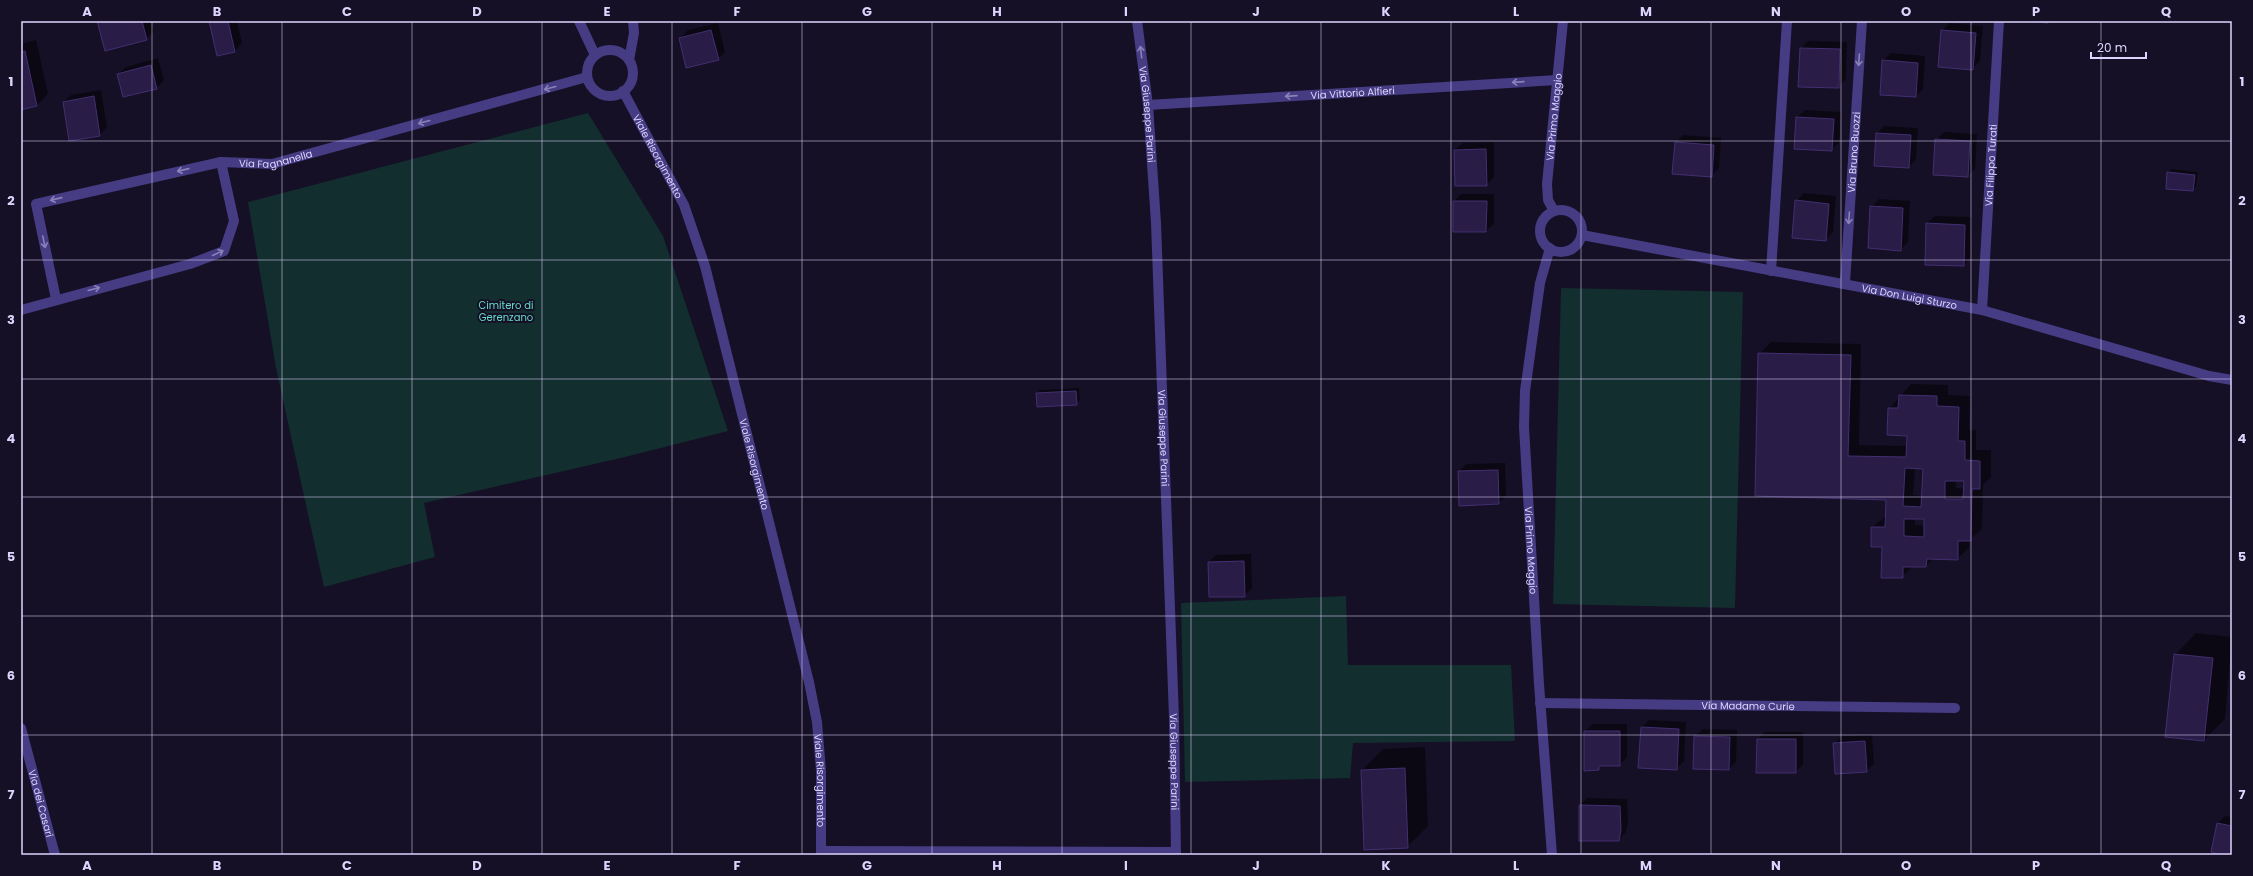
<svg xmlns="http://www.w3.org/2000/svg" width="2253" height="876" font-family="Poppins,sans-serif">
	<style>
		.green { fill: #132e2f }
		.shadow { fill: #0007; fill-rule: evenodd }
		.building { fill: #291c46; stroke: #422f71; fill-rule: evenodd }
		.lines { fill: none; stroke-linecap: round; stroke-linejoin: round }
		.minor { stroke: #453c83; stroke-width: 10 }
		.oneway { stroke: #8a81ba }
		.grid { fill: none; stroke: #ded5fe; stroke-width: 1; stroke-opacity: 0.55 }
		.labels { text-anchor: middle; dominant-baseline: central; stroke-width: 4; stroke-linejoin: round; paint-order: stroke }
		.street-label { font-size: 10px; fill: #ded5fe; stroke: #151025 }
		.park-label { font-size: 10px; fill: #63dcc9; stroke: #151025 }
		.neatline { fill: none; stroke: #ded5fe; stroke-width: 1.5 }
		.grid-label { font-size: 13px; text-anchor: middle; font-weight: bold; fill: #ded5fe }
	</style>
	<rect width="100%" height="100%" fill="#151025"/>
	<path class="green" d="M588,113L663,236L728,431L625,457L424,503L435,557L324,587L276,368L248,202Z
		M1561,288L1743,292L1735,608L1553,604Z
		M1346,596L1348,665H1511L1515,741L1353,743L1350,778L1185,782L1181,603Z"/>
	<path class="shadow" d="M98,21H151L154,32L146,39Z
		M210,21H237L242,43L235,51Z
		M718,23L725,52L718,59L680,38L688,30Z
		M1949,23L1983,26L1980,61L1972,69L1942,31Z
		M36,40L48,94L37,105L21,109V44Z
		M1808,41L1847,42L1846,79L1838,87L1801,48Z
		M1891,53L1925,56L1923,89L1916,96L1883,61Z
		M158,58L164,80L157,88L118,74L126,67Z
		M101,90L107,127L100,135L70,140L64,102L71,95Z
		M1805,110L1841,112L1839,143L1831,150L1797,117Z
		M1884,126L1918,128L1916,159L1909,167L1877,134Z
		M1944,132L1977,134L1975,169L1967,176L1936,140Z
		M1683,135L1721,138L1719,168L1711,176L1676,143Z
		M1494,142V177L1486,185L1455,150L1463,143Z
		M2172,169L2198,172L2196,187L2192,190L2168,172Z
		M1804,193L1836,196L1833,232L1825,240L1796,201Z
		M1461,194H1494V224L1486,231H1454V201Z
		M1879,199L1910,201L1908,242L1900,250L1871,207Z
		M1935,216L1972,217L1971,258L1963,265L1927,223Z
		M1771,342L1861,344L1859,445L1907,446L1908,435L1889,409L1911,384L1948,385V395L1970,396L1969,430H1976V450H1991V477L1983,485L1982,529L1969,540V548L1957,559L1933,558L1926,566H1913L1902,577L1872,527L1886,516L1887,499L1756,495L1759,354ZM1915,468H1924L1923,496L1913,495ZM1956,480H1965V489L1956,488ZM1915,518H1925V526L1915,525Z
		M1079,388L1080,400L1076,404L1037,394L1040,390Z
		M1505,463L1506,496L1498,503L1459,472L1466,464Z
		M1251,554L1252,588L1244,596L1209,562L1216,555Z
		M2196,633L2232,637L2225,719L2204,740L2166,736L2175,655Z
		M1649,720L1686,722L1684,761L1676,769L1642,727Z
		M1593,724H1627V757L1619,765H1603L1599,769L1585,731Z
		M1703,729L1737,730L1736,762L1729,769L1695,736Z
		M1765,732H1803V765L1795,772L1758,739Z
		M1872,735L1874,764L1866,771L1834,744L1842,736Z
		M1425,747L1428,826L1407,847L1362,770L1383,749Z
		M1587,798L1627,799L1628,822L1626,832L1619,840L1580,805Z
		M2225,816L2232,817V855H2223L2218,823Z"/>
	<path class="building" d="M97,21H142L147,40L105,51Z
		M209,21H228L235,52L217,56Z
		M2023,21H2048V23Z
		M711,30L719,60L686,68L679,38Z
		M1941,30L1976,33L1973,70L1938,67Z
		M1800,48L1840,49L1839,88L1798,87Z
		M25,51L37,106L21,110V52Z
		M1882,60L1918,63L1916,97L1880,95Z
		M151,65L157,89L123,97L117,74Z
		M94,96L100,136L69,141L63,102Z
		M1796,117L1834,119L1832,151L1794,149Z
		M1876,133L1911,135L1909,168L1874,166Z
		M1935,139L1970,141L1968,177L1933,175Z
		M1675,142L1714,145L1712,177L1672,174Z
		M1486,149L1487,186H1455L1454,150Z
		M2167,172L2195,175L2193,191L2166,189Z
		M1795,200L1829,204L1826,241L1792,238Z
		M1453,201H1487L1486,232H1453Z
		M1870,206L1903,208L1901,251L1868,248Z
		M1926,223L1965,225L1964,266L1925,265Z
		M1758,353L1851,355L1848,456L1906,457L1907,436L1887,435L1888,408H1898L1899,395L1937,396V406L1959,407L1958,441H1965V460L1980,461V489H1972L1971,541H1958V560L1927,559L1926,567H1903V578H1881L1882,547H1871V527H1885L1886,500L1755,496ZM1905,468L1923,469L1921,507L1903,506ZM1945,481H1964L1963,499H1945ZM1904,519H1924V537L1904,536Z
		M1076,391L1077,405L1037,407L1036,393Z
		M1498,470L1499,504L1459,506L1458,471Z
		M1244,561L1245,597H1209L1208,562Z
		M2174,654L2213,658L2204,741L2165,737Z
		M1641,727L1679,729L1677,770L1638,768Z
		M1584,731H1620V766H1599V770L1584,771Z
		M1694,736L1730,737L1729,770L1693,769Z
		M1757,739H1796V773H1756Z
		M1865,741L1867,772L1835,774L1833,743Z
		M1405,768L1408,848L1364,850L1361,770Z
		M1579,805L1620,806L1621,830L1619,841H1579Z
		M2217,823L2232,826V855H2222L2211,852Z"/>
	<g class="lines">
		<g class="minor">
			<path d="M579,21L595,55"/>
			<path id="s1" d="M1137,21L1148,105L1156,223L1174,718L1176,855"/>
			<circle cx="610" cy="73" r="23"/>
			<path d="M629,60L634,33L633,21"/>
			<path id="s2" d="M623,91L684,205L705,266L809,682L817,722L821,771V855"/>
			<path id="s3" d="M1148,105L1557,80"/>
			<circle cx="1561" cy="231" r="21"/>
			<path id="s4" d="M1554,211L1548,200L1547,184L1563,21"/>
			<path id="s5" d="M1582,235L1982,310L2209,376L2232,380"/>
			<path id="s6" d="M1550,248L1540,283L1525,391L1524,427L1539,684L1552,855"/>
			<path d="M1771,271L1787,21"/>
			<path id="s7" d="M1845,283L1862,21"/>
			<path id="s8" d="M56,299L36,204L221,162L272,164L587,77"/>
			<path d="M21,310L190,264L224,251L234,221L221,162"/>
			<path id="s9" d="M1982,310L1999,21"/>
			<path id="s10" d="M1540,703L1955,708"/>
			<path id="s11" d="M21,728L55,855"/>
			<path d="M821,851L1176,852"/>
		</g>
	</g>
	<defs><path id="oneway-shaft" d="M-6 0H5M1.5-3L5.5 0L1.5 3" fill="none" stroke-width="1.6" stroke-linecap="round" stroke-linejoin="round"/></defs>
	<g class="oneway">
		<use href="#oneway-shaft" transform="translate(1141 52) rotate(-97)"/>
		<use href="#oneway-shaft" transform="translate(1859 60) rotate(94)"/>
		<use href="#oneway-shaft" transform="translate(1518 82) rotate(176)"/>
		<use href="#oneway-shaft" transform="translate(550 88) rotate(165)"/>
		<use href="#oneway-shaft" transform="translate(1291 96) rotate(176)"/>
		<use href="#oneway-shaft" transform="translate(424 122) rotate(165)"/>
		<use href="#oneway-shaft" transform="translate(183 170) rotate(167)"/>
		<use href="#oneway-shaft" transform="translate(56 199) rotate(167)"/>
		<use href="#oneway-shaft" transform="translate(1849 218) rotate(94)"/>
		<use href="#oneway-shaft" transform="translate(44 242) rotate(78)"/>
		<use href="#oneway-shaft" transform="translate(218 253) rotate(-25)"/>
		<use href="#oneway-shaft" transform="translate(94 289) rotate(-15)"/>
	</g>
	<path class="grid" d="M152,21V855M282,21V855M412,21V855M542,21V855M672,21V855M802,21V855M932,21V855M1062,21V855M1191,21V855M1321,21V855M1451,21V855M1581,21V855M1711,21V855M1841,21V855M1971,21V855M2101,21V855M21,141H2232M21,260H2232M21,379H2232M21,497H2232M21,616H2232M21,735H2232"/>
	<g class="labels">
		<g class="street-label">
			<text stroke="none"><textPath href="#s3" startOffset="205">Via Vittorio Alfieri</textPath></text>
			<text stroke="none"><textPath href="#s1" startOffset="94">Via Giuseppe Parini</textPath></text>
			<text stroke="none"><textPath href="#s4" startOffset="96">Via Primo Maggio</textPath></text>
			<text stroke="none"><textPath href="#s7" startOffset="131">Via Bruno Buozzi</textPath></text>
			<text stroke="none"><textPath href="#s2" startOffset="74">Viale Risorgimento</textPath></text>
			<text stroke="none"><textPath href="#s8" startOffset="342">Via Fagnanella</textPath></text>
			<text stroke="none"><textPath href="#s9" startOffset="145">Via Filippo Turati</textPath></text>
			<text stroke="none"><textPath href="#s5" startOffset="333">Via Don Luigi Sturzo</textPath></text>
			<text stroke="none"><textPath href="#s1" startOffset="418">Via Giuseppe Parini</textPath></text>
			<text stroke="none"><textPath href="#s2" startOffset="398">Viale Risorgimento</textPath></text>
			<text stroke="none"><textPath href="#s6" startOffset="305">Via Primo Maggio</textPath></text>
			<text stroke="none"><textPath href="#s10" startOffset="208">Via Madame Curie</textPath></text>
			<text stroke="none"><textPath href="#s1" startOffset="742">Via Giuseppe Parini</textPath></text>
			<text stroke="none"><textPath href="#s2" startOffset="722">Viale Risorgimento</textPath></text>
			<text stroke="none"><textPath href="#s11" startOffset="78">Via dei Casari</textPath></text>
		</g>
		<g class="park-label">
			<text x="506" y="305">Cimitero di<tspan x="506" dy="12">Gerenzano</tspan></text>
		</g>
	</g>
	<rect width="2253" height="876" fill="none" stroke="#151025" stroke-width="44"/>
	<path d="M2091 52v6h55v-6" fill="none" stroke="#ded5fe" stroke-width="2"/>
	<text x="2097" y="52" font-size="12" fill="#ded5fe" stroke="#151025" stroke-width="3" paint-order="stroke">20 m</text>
	<rect x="22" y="22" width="2209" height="832" class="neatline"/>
	<g class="grid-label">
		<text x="87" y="16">A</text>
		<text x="217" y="16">B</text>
		<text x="347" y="16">C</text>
		<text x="477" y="16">D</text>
		<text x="607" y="16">E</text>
		<text x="737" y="16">F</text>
		<text x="867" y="16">G</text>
		<text x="997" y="16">H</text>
		<text x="1126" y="16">I</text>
		<text x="1256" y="16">J</text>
		<text x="1386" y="16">K</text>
		<text x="1516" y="16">L</text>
		<text x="1646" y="16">M</text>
		<text x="1776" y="16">N</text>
		<text x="1906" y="16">O</text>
		<text x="2036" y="16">P</text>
		<text x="2166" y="16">Q</text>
		<text x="11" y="86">1</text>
		<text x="2242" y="86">1</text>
		<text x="11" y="205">2</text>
		<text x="2242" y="205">2</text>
		<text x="11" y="324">3</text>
		<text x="2242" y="324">3</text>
		<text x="11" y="443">4</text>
		<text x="2242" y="443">4</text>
		<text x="11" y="561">5</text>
		<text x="2242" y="561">5</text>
		<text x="11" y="680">6</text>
		<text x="2242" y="680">6</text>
		<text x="11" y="799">7</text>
		<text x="2242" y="799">7</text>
		<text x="87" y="870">A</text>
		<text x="217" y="870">B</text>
		<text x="347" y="870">C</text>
		<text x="477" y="870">D</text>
		<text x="607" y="870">E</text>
		<text x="737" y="870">F</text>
		<text x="867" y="870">G</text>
		<text x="997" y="870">H</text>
		<text x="1126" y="870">I</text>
		<text x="1256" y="870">J</text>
		<text x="1386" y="870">K</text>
		<text x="1516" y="870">L</text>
		<text x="1646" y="870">M</text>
		<text x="1776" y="870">N</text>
		<text x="1906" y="870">O</text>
		<text x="2036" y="870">P</text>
		<text x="2166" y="870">Q</text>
	</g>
</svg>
